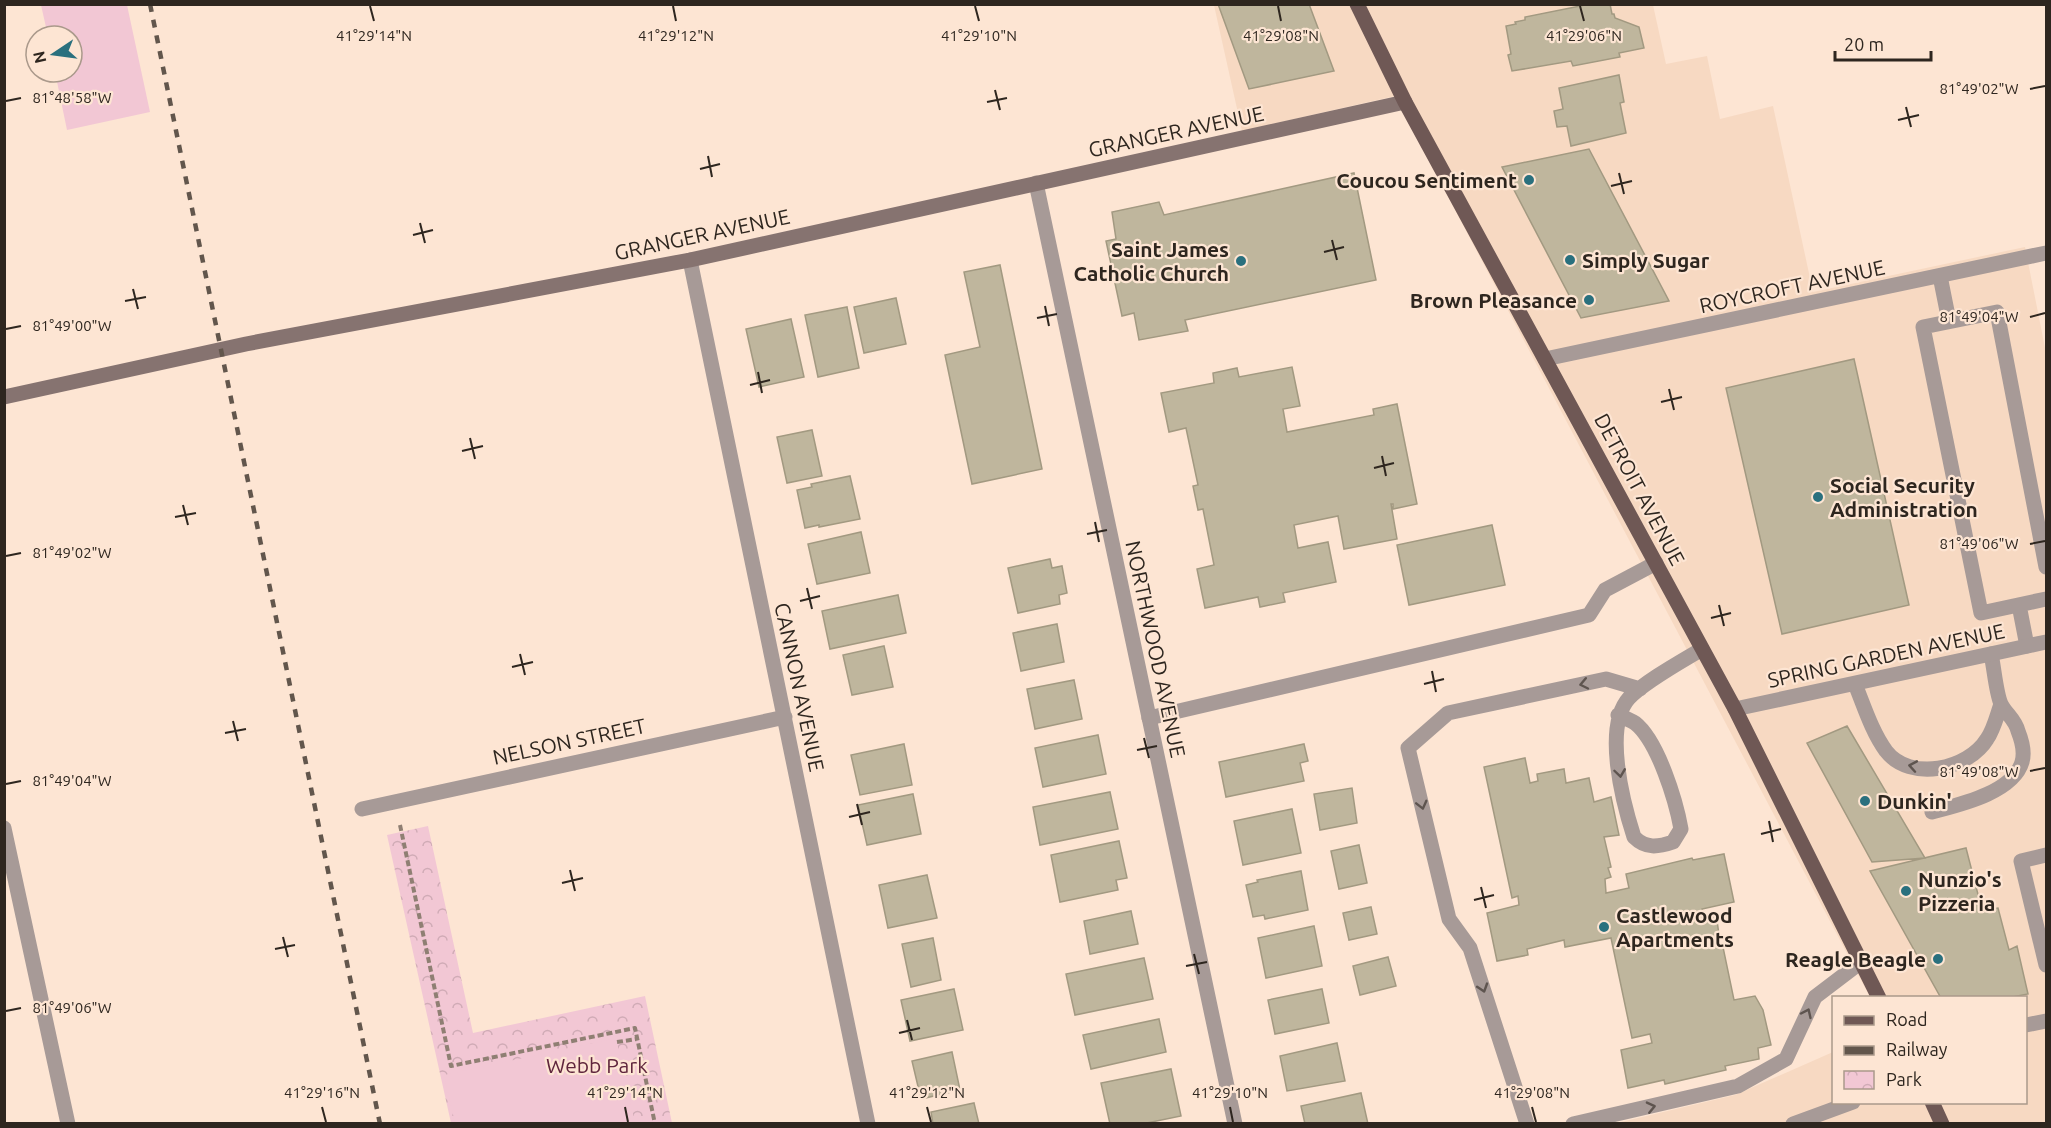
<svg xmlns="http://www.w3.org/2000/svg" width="2051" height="1128" font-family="Ubuntu,sans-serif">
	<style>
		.built { fill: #f7d9c2 }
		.park { fill: url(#park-crowns) }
		.garden { fill: #f2c7d4 }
		.building { fill: #bfb69d; stroke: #a29981; stroke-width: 1.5 }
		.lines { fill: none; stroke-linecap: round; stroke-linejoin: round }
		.path { stroke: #8f7f73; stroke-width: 4; stroke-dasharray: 6 3; stroke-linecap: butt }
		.lane { stroke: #a79a97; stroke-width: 15 }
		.street { stroke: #a79a97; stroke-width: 15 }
		.secondary { stroke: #867370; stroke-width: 15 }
		.primary { stroke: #6f5855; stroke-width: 15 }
		.rail { stroke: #62564c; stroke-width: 4.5; stroke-dasharray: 8 8; stroke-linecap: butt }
		.oneway { stroke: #5e544f }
		.ticks { fill: none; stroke: #2e261f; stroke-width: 2 }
		.poi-dot { fill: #2a707e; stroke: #fde5d3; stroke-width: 2 }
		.labels { text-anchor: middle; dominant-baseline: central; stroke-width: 4.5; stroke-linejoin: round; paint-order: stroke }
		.street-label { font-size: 21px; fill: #2e261f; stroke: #fde5d3 }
		.poi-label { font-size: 21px; font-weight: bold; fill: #2e261f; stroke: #fde5d3; text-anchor: start }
		.park-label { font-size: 21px; fill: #60263d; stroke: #fde5d3 }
		.ticks-label { font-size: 15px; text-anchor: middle; fill: #2e261f; stroke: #fde5d3; stroke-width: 4.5; stroke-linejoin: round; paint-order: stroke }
	</style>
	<defs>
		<pattern id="park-crowns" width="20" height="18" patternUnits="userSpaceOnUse" patternTransform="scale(1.5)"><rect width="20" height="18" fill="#f2c7d4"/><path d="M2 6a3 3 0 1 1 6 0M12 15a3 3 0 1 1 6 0" fill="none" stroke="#d0abb6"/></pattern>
	</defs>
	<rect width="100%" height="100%" fill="#fde5d3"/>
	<path class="built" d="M1214,5H1653L1666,64L1707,56L1720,119L1773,106L1813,292L2025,247L2046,353V1123H1617L1735,1095L1833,1052L1834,1102H2026V998L1870,997L1395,96L1242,131Z"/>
	<path class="park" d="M428,826L473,1033L645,996L672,1123H451L387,835Z"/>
	<path class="garden" d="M41,5H127L150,112L67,130L55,72H72V36H48Z
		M616,1038L634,1118L609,1124L455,1123L444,1075Z"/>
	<path class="building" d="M1218,4H1309L1334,71L1249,89Z
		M1590,4H1610L1612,14H1614L1615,18L1639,27L1644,48L1619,53L1620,57L1573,66L1571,61L1512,71L1508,55L1511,54L1506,26L1516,24L1515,22L1525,20V17Z
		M1619,75L1624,102L1620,103L1626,133L1571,146L1567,126L1557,127L1554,111L1563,109L1559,88Z
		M1589,149L1669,301L1581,318L1502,167Z
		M1354,173L1376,280L1185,320L1188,331L1139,340L1134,313L1122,316L1106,241L1116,239L1112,212L1159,202L1164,215Z
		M1000,265L1042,469L972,484L945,355L980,347L964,272Z
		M896,298L906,344L864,353L854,307Z
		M847,307L859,368L818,377L805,315Z
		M791,319L804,377L759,387L746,329Z
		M1854,359L1909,605L1782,634L1726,388Z
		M1292,367L1300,406L1283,409L1287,432L1374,415L1373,409L1397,404L1417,504L1393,509V504H1391L1397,539L1344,549L1338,516L1294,525L1298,548L1328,542L1336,582L1283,593L1285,602L1260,607L1258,597L1205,608L1197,569L1214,565L1203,509L1198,510L1193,486L1198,485L1186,428L1169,432L1161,393L1214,383L1213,373L1237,368L1239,377Z
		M812,430L822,476L787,483L777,437Z
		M850,476L860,519L819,527V525L805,528L797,490L812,487L811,484Z
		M1492,525L1505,585L1409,605L1397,545Z
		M861,532L870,573L817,584L808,544Z
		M1050,559L1052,568L1062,566L1067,593L1059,595L1060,604L1018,613L1008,568Z
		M898,595L906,633L830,649L822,611Z
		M1057,624L1064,662L1021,671L1013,633Z
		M884,646L893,687L852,695L843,655Z
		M1074,680L1082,719L1035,729L1027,689Z
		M1847,726L1925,858L1872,862L1807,743Z
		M1098,735L1106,774L1043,787L1035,748Z
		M904,744L912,785L860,795L851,755Z
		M1304,744L1308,761L1300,763L1304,781L1226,797L1219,762Z
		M1525,758L1530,783L1538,781L1537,774L1564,769L1566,783L1589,778L1594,802L1611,797L1619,835L1604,837L1611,867L1608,868L1611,877L1605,879L1606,893L1629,888L1626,874L1692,858L1693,860L1724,854L1734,902L1702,909L1704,917L1716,914L1721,948L1723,947L1734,1000L1755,996L1763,1010L1771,1045L1758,1048L1759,1059L1725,1066L1726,1070L1665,1084L1664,1080L1628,1088L1621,1050L1652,1043L1650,1034L1632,1038L1611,938L1565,947L1564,940L1527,949L1528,955L1497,961L1487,913L1519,905L1518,896L1512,898L1484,767Z
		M1352,788L1357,823L1320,830L1314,794Z
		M1110,792L1118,829L1040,845L1033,807Z
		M913,794L921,834L867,845L858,805Z
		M1292,809L1301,853L1243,865L1234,821Z
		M1119,841L1127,878L1116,880L1118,890L1060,902L1051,855Z
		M1359,845L1367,883L1339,889L1331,851Z
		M1966,848L1982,910L1998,908L2009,950L2017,946L2028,994L2007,998H1941L1870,871Z
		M1301,871L1308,910L1265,919L1264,915L1253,917L1246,885L1258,882L1257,880Z
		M927,875L937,918L888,928L879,885Z
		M1371,907L1377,934L1349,940L1343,913Z
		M1131,911L1138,944L1090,954L1084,921Z
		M1314,926L1322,966L1266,978L1258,938Z
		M933,938L941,980L911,987L902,944Z
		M1388,957L1396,986L1360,995L1353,966Z
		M1144,958L1153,999L1075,1015L1066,974Z
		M954,989L963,1030L910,1041L901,1000Z
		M1322,989L1329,1023L1275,1034L1268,1000Z
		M1159,1019L1166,1052L1091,1069L1083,1035Z
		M1337,1043L1345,1081L1287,1091L1280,1056Z
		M952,1052L960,1090L921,1099L912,1061Z
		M1171,1069L1181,1116L1142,1124H1110L1101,1083Z
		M1361,1093L1368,1124H1305L1301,1106Z
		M974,1103L979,1124H933L931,1112Z"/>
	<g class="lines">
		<path class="path" d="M400,825L451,1066L635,1028L655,1124
			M617,1042L637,1039"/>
		<path class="lane" d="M1940,276L1949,321
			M2046,567L1997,312L1923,327L1981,613L2046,599
			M2019,605L2027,646
			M1855,684C1864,706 1872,732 1886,751C1910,782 1968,770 1987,739C1994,729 1997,715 2001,704
			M1618,715C1623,717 1630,720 1635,723C1658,741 1676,801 1681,829L1673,842C1658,847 1646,849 1634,837C1623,803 1603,727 1629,698C1644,682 1682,661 1702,649
			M1149,718L1589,615L1605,590L1656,563
			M1932,812C1958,805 2013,793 2022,762C2025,752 2022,741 2018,731C2015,719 2006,714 2001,704C1996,693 1994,667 1991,654
			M2046,855L2021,861L2046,965
			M1527,1124L1470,948L1449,919L1408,748L1448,713L1606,679L1640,689
			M1573,1124L1738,1086L1786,1059L1815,997L1861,962
			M1793,1124L1853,1102"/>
		<path class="street" d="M1036,183L1235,1124
			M690,260L868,1124
			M1545,359L2046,253
			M1735,709L2046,642
			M362,809L785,717
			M4,828L68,1124
			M2026,1025L2046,1021"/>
		<path class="secondary" d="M4,397L246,344L690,260L1405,102"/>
		<path class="primary" d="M1357,4L1405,102L1735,709L1879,998
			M1932,1102L1942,1124"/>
		<path class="rail" d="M150,4L380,1124"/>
	</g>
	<defs><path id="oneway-chevron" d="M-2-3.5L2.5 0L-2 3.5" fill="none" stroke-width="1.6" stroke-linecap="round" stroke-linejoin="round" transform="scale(1.5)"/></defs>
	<g class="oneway">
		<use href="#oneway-chevron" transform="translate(1584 684) rotate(168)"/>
		<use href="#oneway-chevron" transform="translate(1913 766) rotate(-170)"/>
		<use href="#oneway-chevron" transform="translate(1620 773) rotate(82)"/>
		<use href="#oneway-chevron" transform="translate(1422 805) rotate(76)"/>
		<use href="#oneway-chevron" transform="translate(1483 988) rotate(72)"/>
		<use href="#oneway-chevron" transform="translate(1807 1013) rotate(-65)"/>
		<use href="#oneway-chevron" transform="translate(1651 1107) rotate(-13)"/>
	</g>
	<path class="ticks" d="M370,6L374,21M673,6L676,21M975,6L979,21M1278,6L1281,21M1580,6L1584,21M2030,89L2045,86M995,90L1000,110M6,101L21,98M987,102L1007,98M1906,107L1911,127M1898,120L1919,115M708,156L712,177M700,169L720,164M1619,173L1624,194M1611,186L1632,181M420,223L425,243M413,235L433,230M1332,240L1337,260M1324,252L1344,247M133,289L138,309M125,301L146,297M1045,306L1049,326M2030,317L2045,313M1037,318L1057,314M6,329L21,326M758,372L762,393M750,385L770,380M1669,389L1674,410M1661,402L1682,397M470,438L475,459M462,451L483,446M1382,456L1386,476M1374,468L1394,463M183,505L188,525M175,517L196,513M1095,522L1099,542M1087,534L1107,530M2030,544L2045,541M6,556L21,553M807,588L812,609M800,601L820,596M1719,605L1724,626M1711,618L1731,613M520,654L525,675M512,667L533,662M1432,671L1436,692M1424,684L1444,679M233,721L238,741M225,733L246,729M1144,738L1149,758M1137,750L1157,746M2030,771L2045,768M6,784L21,781M857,804L862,825M849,817L870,812M1769,821L1773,842M1761,834L1781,829M570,870L575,891M562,883L583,878M1481,887L1486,908M1474,900L1494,895M283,937L288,957M275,949L295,945M1194,954L1199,974M1186,966L1207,962M6,1011L21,1008M907,1020L912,1040M899,1033L920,1028M322,1107L326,1122M625,1107L628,1122M927,1107L931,1122M1230,1107L1233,1122M1532,1107L1536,1122"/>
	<g class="poi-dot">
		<circle cx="1529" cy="180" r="6"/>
		<circle cx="1570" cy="260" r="6"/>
		<circle cx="1241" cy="261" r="6"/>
		<circle cx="1589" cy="300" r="6"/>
		<circle cx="1818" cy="497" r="6"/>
		<circle cx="1865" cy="801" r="6"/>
		<circle cx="1906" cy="891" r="6"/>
		<circle cx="1604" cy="927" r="6"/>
		<circle cx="1938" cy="959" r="6"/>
	</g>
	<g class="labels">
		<g class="street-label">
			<text transform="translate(1176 131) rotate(-12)">GRANGER AVENUE</text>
			<text transform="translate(702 234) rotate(-12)">GRANGER AVENUE</text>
			<text transform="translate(1792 286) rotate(-12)">ROYCROFT AVENUE</text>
			<text transform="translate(1640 489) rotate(62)">DETROIT AVENUE</text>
			<text transform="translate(1156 649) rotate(78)">NORTHWOOD AVENUE</text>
			<text transform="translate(1886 655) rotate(-12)">SPRING GARDEN AVENUE</text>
			<text transform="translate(800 687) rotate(78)">CANNON AVENUE</text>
			<text transform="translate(569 741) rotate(-12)">NELSON STREET</text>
		</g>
		<g class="poi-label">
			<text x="1517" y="180" text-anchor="end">Coucou Sentiment</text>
			<text x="1229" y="249" text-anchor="end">Saint James<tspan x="1229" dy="24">Catholic Church</tspan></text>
			<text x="1582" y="260">Simply Sugar</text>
			<text x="1577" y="300" text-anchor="end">Brown Pleasance</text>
			<text x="1830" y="485">Social Security<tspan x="1830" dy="24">Administration</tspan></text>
			<text x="1877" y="801">Dunkin'</text>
			<text x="1918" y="879">Nunzio's<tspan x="1918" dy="24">Pizzeria</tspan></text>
			<text x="1616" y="915">Castlewood<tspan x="1616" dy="24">Apartments</tspan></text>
			<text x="1926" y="959" text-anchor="end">Reagle Beagle</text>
		</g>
		<g class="park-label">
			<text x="597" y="1065">Webb Park</text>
		</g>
	</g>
	<g class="ticks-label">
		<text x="374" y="41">41°29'14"N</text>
		<text x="676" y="41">41°29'12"N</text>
		<text x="979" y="41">41°29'10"N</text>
		<text x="1281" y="41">41°29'08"N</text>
		<text x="1584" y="41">41°29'06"N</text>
		<text x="1979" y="94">81°49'02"W</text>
		<text x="72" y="103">81°48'58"W</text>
		<text x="1979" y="322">81°49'04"W</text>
		<text x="72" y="331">81°49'00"W</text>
		<text x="1979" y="549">81°49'06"W</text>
		<text x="72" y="558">81°49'02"W</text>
		<text x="1979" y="777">81°49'08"W</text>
		<text x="72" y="786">81°49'04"W</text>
		<text x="72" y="1013">81°49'06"W</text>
		<text x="322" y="1098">41°29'16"N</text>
		<text x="625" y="1098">41°29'14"N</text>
		<text x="927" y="1098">41°29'12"N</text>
		<text x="1230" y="1098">41°29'10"N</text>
		<text x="1532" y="1098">41°29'08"N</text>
	</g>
	<rect width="2051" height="1128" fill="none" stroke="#2e261f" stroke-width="12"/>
	<rect x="1832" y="996" width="195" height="108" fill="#fde5d3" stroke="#aa998b" stroke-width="1.5"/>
	<rect x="1844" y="1016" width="30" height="9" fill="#6f5855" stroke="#aa998b" stroke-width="1.5"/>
	<text x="1886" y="1026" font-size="18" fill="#2e261f">Road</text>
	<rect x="1844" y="1046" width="30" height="9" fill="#62564c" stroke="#aa998b" stroke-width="1.5"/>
	<text x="1886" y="1056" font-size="18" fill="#2e261f">Railway</text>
	<rect x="1844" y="1071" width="30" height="18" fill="url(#park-crowns)" stroke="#aa998b" stroke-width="1.5"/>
	<text x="1886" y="1086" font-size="18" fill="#2e261f">Park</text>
	<g transform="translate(54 54) rotate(257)"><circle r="28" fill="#fde5d3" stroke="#aa998b" stroke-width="1.5"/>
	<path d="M0-4.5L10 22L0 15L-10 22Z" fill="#2a707e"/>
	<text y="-9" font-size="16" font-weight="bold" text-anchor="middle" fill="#2e261f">N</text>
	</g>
	<path d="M1835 51v9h96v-9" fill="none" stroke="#2e261f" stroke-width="3"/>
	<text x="1844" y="51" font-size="18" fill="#2e261f" stroke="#fde5d3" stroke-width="4.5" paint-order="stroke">20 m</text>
</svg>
